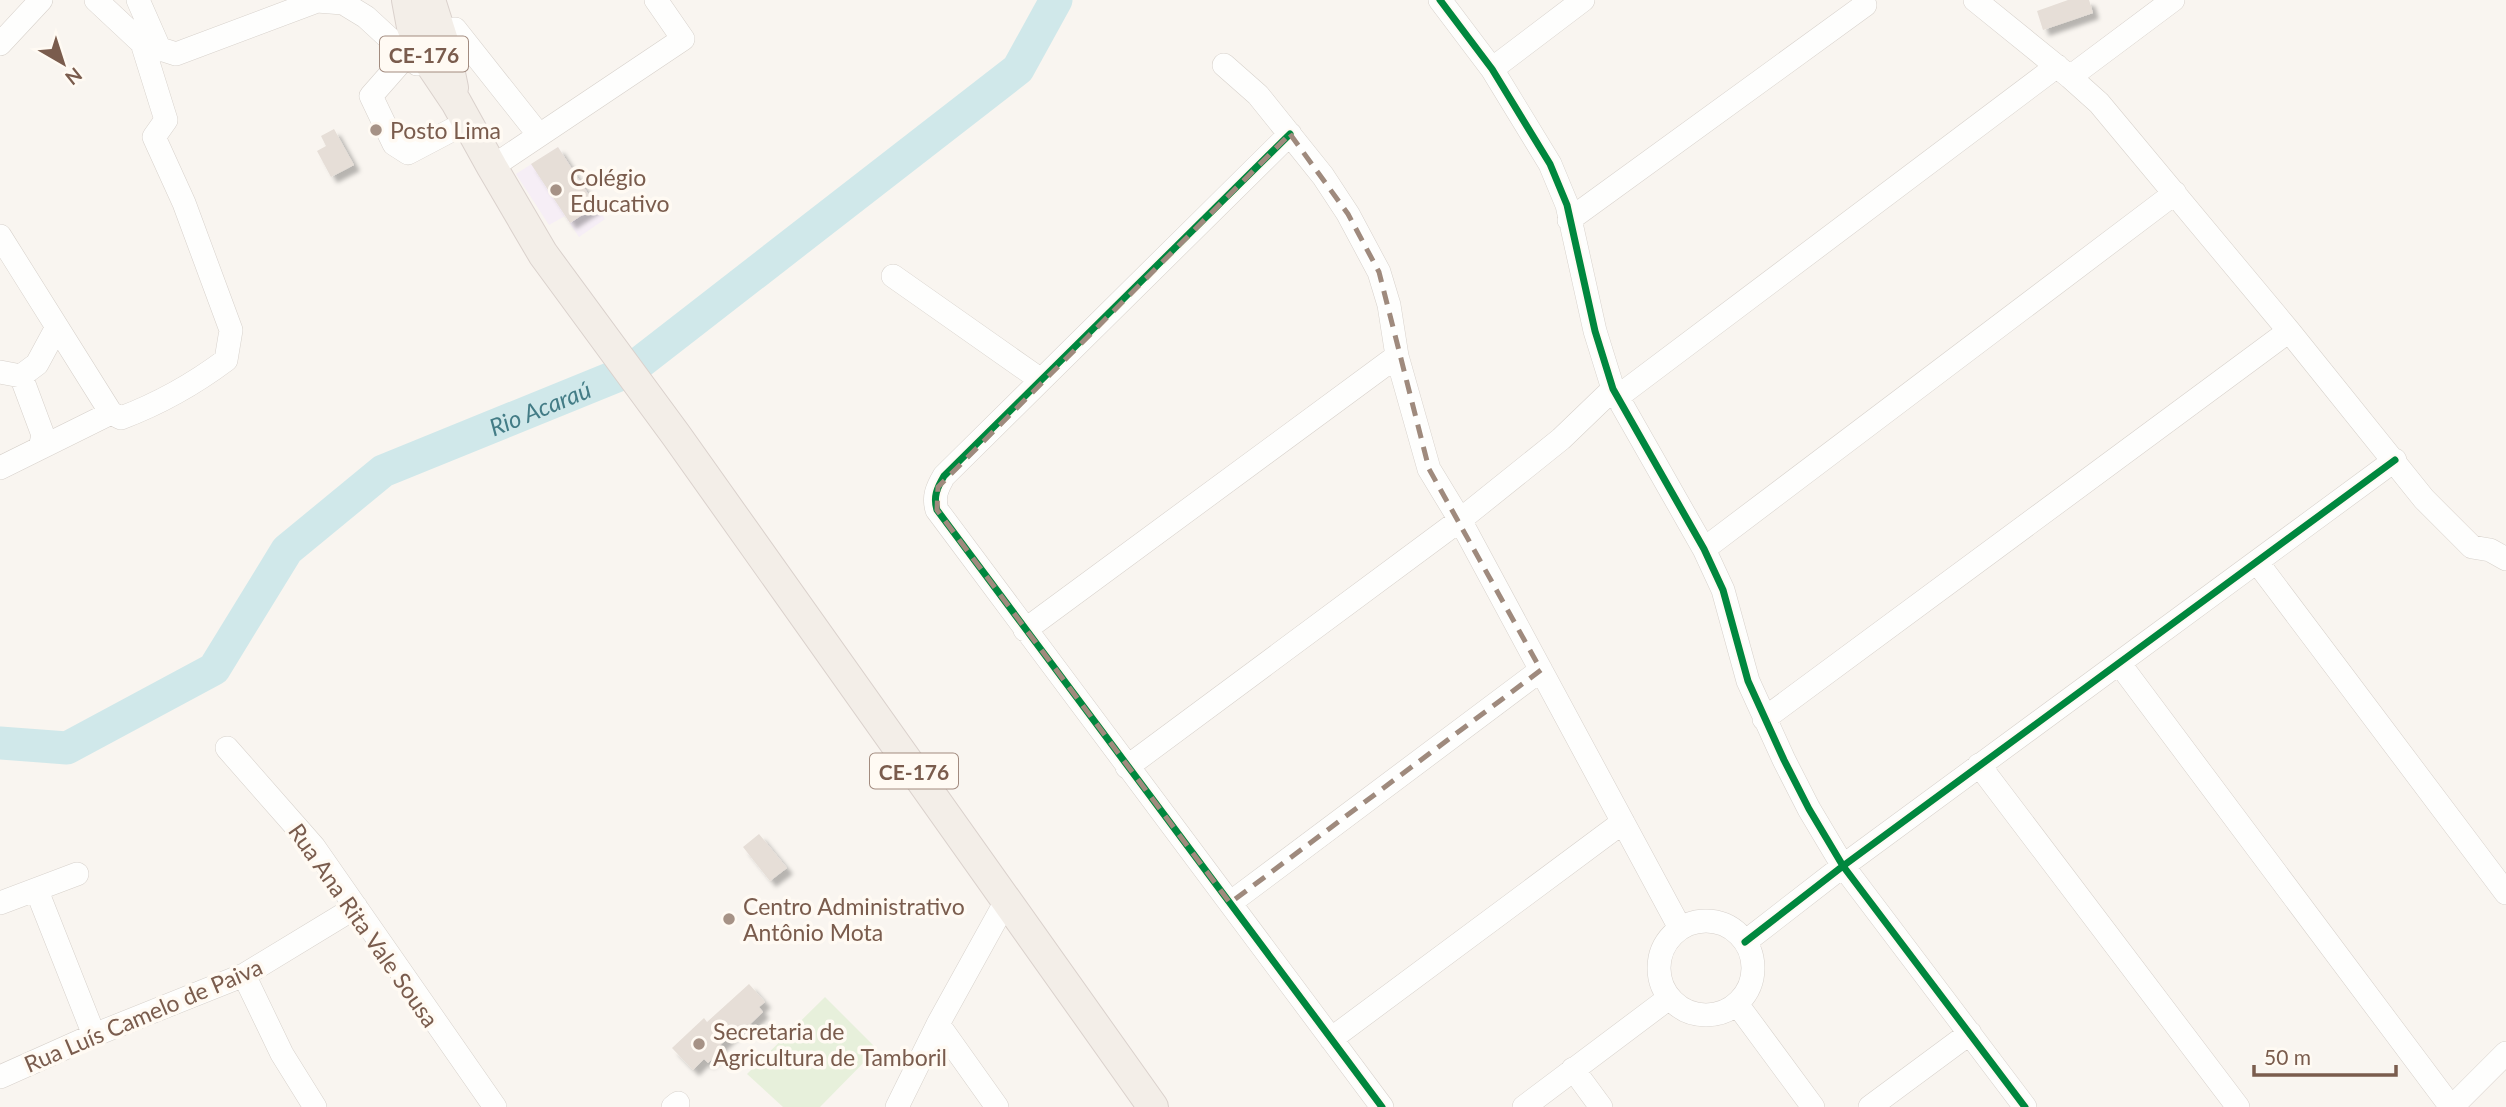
<svg xmlns="http://www.w3.org/2000/svg" width="2506" height="1107" font-family="Lato,sans-serif">
	<style>
		.education { fill: #f6eef6 }
		.green { fill: #e7f0db }
		.lines { fill: none; stroke-linecap: round; stroke-linejoin: round }
		.river { stroke: #d0e8ea; stroke-width: 33 }
		.building { fill: #e6ded7; filter: url(#shadow) }
		.minor-casing { stroke: #d7d1cb; stroke-width: 24 }
		.major-casing { stroke: #dad1cc; stroke-width: 32 }
		.minor { stroke: #fefefd; stroke-width: 23 }
		.major { stroke: #f3eee8; stroke-width: 30 }
		.cycleway-casing { stroke: #fffaf3; stroke-width: 11 }
		.cycleway { stroke: #00873e; stroke-width: 7 }
		.marked { fill: none; stroke: #9f8a7d; stroke-width: 5; stroke-dasharray: 14 9; stroke-linejoin: round }
		.poi-dot { fill: #a69286; stroke: #fffaf3; stroke-width: 2.5 }
		.labels { text-anchor: middle; dominant-baseline: central; stroke-width: 7; stroke-linejoin: round; paint-order: stroke }
		.shield { fill: #fffaf3; stroke: #a28b7f; stroke-width: 2 }
		.shield-label { font-size: 21px; font-weight: bold; fill: #7a5c4d }
		.poi-label { font-size: 23px; fill: #7a5c4d; stroke: #fffaf3; text-anchor: start }
		.street-label { font-size: 23px; fill: #7a5c4d; stroke: #fffaf3 }
		.water-label { font-size: 24px; font-style: italic; fill: #437c86; stroke: #fffaf3 }
	</style>
	<defs>
		<filter id="shadow"><feDropShadow dx="6" dy="6" stdDeviation="2" flood-color="#0004"/></filter>
	</defs>
	<rect width="100%" height="100%" fill="#f9f5f0"/>
	<path class="education" d="M558,147L605,219L579,237L565,216L549,225L516,174Z"/>
	<path class="green" d="M825,997L877,1049L820,1107H783L747,1074Z"/>
	<g class="lines">
		<path class="river" id="s1" d="M0,743L67,748L214,669L287,550L383,471L629,371L1018,69L1056,0"/>
	</g>
	<path class="building" d="M2068,0H2089L2093,13L2043,30L2037,11Z
		M334,129L354,165L331,177L317,151L326,146L321,136Z
		M558,147L596,206L570,223L531,164Z
		M759,834L787,868L770,881L743,847Z
		M749,984L765,1002L759,1007L763,1012L746,1028L743,1024L717,1048L720,1051L708,1063L704,1059L693,1070L672,1048L704,1018L707,1022Z"/>
	<g class="lines">
		<defs>
			<path id="minor" d="M96,0L142,43L176,54L320,0
				M138,0L160,50
				M1440,0L1492,69L1550,164L1567,205L1595,331L1613,389L1704,549L1723,590L1748,681L1784,760L1809,809L1843,866L2025,1107
				M1975,0L2070,77L2099,103L2289,331L2424,499L2472,547L2490,550L2506,559
				M317,1L343,3L366,17L417,64
				M440,31L455,29L539,135
				M0,44L41,0
				M407,55L371,96L394,144L408,153L467,122
				M1224,65L1258,95L1323,176L1348,214L1379,272L1389,305L1397,356L1429,469L1460,520L1680,928
				M1492,69L1583,0
				M2070,77L2173,0
				M1290,134L944,476C937,488 933,497 937,510L1382,1107
				M492,167L683,39L656,0
				M1569,220L1865,5
				M0,236L111,413L121,418C158,404 194,384 226,360L231,330L184,203L154,137L166,120L142,43
				M893,276L1041,380
				M0,372L21,376L37,364L57,327
				M21,376L43,435L40,448
				M1616,398L2057,66
				M0,468L111,413
				M1704,549L2175,193
				M2257,562L2506,893
				M1025,630L1397,356
				M2119,663L2451,1107
				M1764,719L2289,331
				M227,748L314,847L495,1107
				M1979,765L2238,1107
				M1127,767L1460,520L1561,439L1613,389
				M37,891L94,1035
				M0,903L77,874
				M1230,903L1541,670
				M1659 968a47 47 0 1 1 94 0a47 47 0 1 1-94 0Z
				M1745,942L1843,866L2395,460
				M244,975L282,1054L315,1107
				M1737,1004L1813,1107
				M938,1024L997,1107
				M1331,1039L1623,822
				M1573,1069L1601,1107
				M0,1077L94,1035L244,975L356,907
				M673,1107L678,1103
				M897,1107L938,1024L1006,901
				M1524,1107L1669,998
				M1870,1107L1970,1033
				M2452,1107L2506,1053"/>
			<path id="major" d="M407,0L412,27L425,56L456,102L492,167L543,254L676,435L1153,1107
				M430,0L444,44L453,88"/>
		</defs>
		<use href="#minor" class="minor-casing"/>
		<use href="#major" class="major-casing"/>
		<use href="#minor" class="minor"/>
		<use href="#major" class="major"/>
		<defs>
			<path id="cycleway" d="M1440,0L1492,69L1550,164L1567,205L1595,331L1613,389L1704,549L1723,590L1748,681L1784,760L1809,809L1843,866L2025,1107
				M1290,134L944,476C937,488 933,497 937,510L1382,1107
				M1745,942L1843,866L2395,460"/>
		</defs>
		<use href="#cycleway" class="cycleway-casing"/>
		<use href="#cycleway" class="cycleway"/>
	</g>
	<path class="marked" d="M1290,134L1348,214L1379,272L1429,469L1541,670L1230,903L937,510L938,487Z"/>
	<g class="poi-dot">
		<circle cx="376" cy="130" r="7"/>
		<circle cx="556" cy="190" r="7"/>
		<circle cx="729" cy="919" r="7"/>
		<circle cx="699" cy="1044" r="7"/>
	</g>
	<g class="labels">
		<g class="shield">
			<rect x="380" y="36.5" width="88" height="35" rx="5"/>
			<rect x="870" y="753.5" width="88" height="35" rx="5"/>
		</g>
		<g class="shield-label">
			<text x="424" y="54">CE-176</text>
			<text x="914" y="771">CE-176</text>
		</g>
		<g class="poi-label">
			<text x="390" y="130">Posto Lima</text>
			<text x="570" y="177">Colégio<tspan x="570" dy="26">Educativo</tspan></text>
			<text x="743" y="906">Centro Administrativo<tspan x="743" dy="26">Antônio Mota</tspan></text>
			<text x="713" y="1031">Secretaria de<tspan x="713" dy="26">Agricultura de Tamboril</tspan></text>
		</g>
		<g class="street-label">
			<text transform="translate(364 925) rotate(55)">Rua Ana Rita Vale Sousa</text>
			<text transform="translate(143 1015) rotate(-23)">Rua Luís Camelo de Paiva</text>
		</g>
		<g class="water-label">
			<text stroke="none"><textPath href="#s1" startOffset="667">Rio Acaraú</textPath></text>
		</g>
	</g>
	<g transform="translate(63 63) rotate(141)" stroke="#fffaf3" stroke-width="5" paint-order="stroke">
	<path d="M0-5L12 26L0 18L-12 26Z" fill="#7a5c4d"/>
	<text y="-10" font-size="19" font-weight="bold" text-anchor="middle" fill="#7a5c4d">N</text>
	</g>
	<path d="M2254 1065v10h142v-10" fill="none" stroke="#7a5c4d" stroke-width="3.5"/>
	<text x="2264" y="1065" font-size="21" fill="#7a5c4d" stroke="#fffaf3" stroke-width="5" paint-order="stroke">50 m</text>
</svg>
